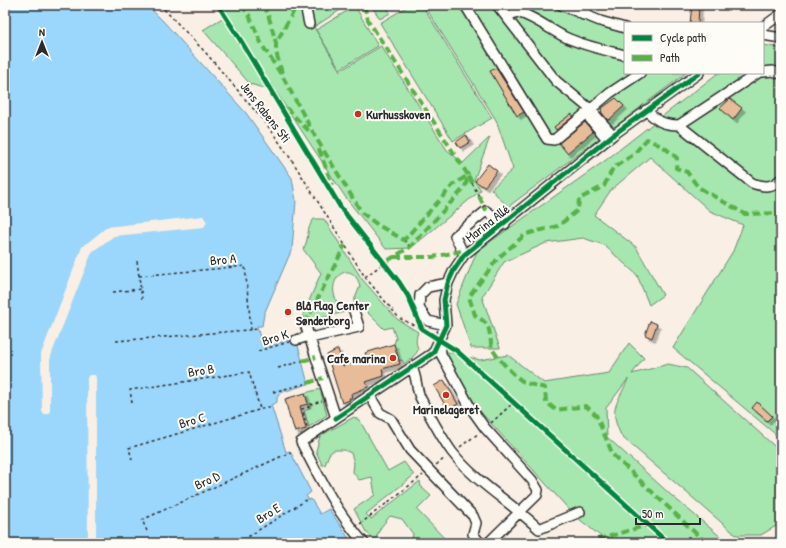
<svg xmlns="http://www.w3.org/2000/svg" width="786" height="548" font-family="'Patrick Hand',sans-serif">
	<style>
		.green { fill: #a6e6af; stroke: #68886d }
		.water { fill: #9bd7fc; stroke: #6e92a8 }
		.pier { fill: #f9efe4 }
		.building { fill: #e9bc99; stroke: #2b2b2b; filter: url(#shadow) }
		.lines { fill: none; stroke-linecap: round; stroke-linejoin: round }
		.minor-casing { stroke: #2b2b2b; stroke-width: 12 }
		.path { stroke: #2b2b2b; stroke-width: 1.5; stroke-dasharray: 3 3; stroke-linecap: butt }
		.minor { stroke: #fdfcf7; stroke-width: 9 }
		.quiet { stroke: #56b246; stroke-width: 4; stroke-dasharray: 8 4; stroke-linecap: butt }
		.cycleway-casing { stroke: #fdfcf7; stroke-width: 8 }
		.cycleway { stroke: #00873e; stroke-width: 5 }
		.poi-dot { fill: #c8321e; stroke: #fdfcf7; stroke-width: 1.5 }
		.labels { text-anchor: middle; dominant-baseline: central; stroke-width: 4; stroke-linejoin: round; paint-order: stroke }
		.street-label { font-size: 13px; fill: #2b2b2b; stroke: #fdfcf7 }
		.poi-label { font-size: 13px; font-weight: bold; fill: #2b2b2b; stroke: #fdfcf7; text-anchor: start }
	</style>
	<defs>
		<filter id="shadow"><feDropShadow dx="3.5" dy="3.5" stdDeviation="0" flood-color="#0004"/></filter>
	</defs>
	<rect width="100%" height="100%" fill="#f9efe4"/>
	<filter id="ink" filterUnits="userSpaceOnUse"><feTurbulence type="fractalNoise" baseFrequency=".025" numOctaves="2"/><feDisplacementMap in="SourceGraphic" scale="8" xChannelSelector="R" yChannelSelector="G"/><feConvolveMatrix kernelMatrix="1 2 1 2 8 2 1 2 1" color-interpolation-filters="sRGB"/></filter>
	<g filter="url(#ink)">
		<path class="green" d="M216,5H348L314,27L340,71L381,46L447,150L463,163L490,137L474,180L481,190L411,248L386,249L346,198L276,92L250,84L203,30L227,15Z
			M371,5H386L390,13L380,19Z
			M410,5H422L492,118L453,141L380,23Z
			M424,5H553L599,26L625,31V73H686L508,207L491,189L513,169L496,120Z
			M355,6L378,46L340,69L316,30Z
			M763,45L781,48V439L673,348L733,251L743,225L710,211L650,157L611,190L594,215L636,247L663,295L649,305L637,275L604,245L583,238L546,243L504,262L482,297L500,348H471L456,304L477,251L606,160L718,73H763Z
			M314,219H324L362,279L397,319L418,332C411,352 429,345 404,364L402,360L399,361L394,344L396,338L392,327L384,329L362,307L356,309L354,301L360,286C352,257 324,278 337,302L350,306L352,310L314,320L311,325L309,326L303,315L321,273L303,249C310,240 305,229 314,219Z
			M629,343L644,358L632,374L668,364L687,368L781,452V523L761,535H736L622,437C607,408 618,404 628,379L606,408L607,437L672,496L728,543H609L574,515L478,409L444,351L480,360L508,355L544,383L609,373Z
			M320,389L327,415L309,427L304,411L309,409L305,393Z
			M354,417L360,421L388,471L404,462L414,475L366,514L371,519L420,481L421,487L431,496L417,510L449,543H411L413,534L402,519L390,516L381,527L375,540L366,532L354,509L375,495L372,477L359,480L353,472L354,463L351,453L344,450H334L329,454L325,465H322L316,451L320,436Z"/>
		<path class="water" d="M5,5H147L163,21L246,113L292,178L296,201L292,249L264,314L262,326H257L262,346L265,347L296,338L308,384L280,393L277,398V402L271,405L286,452L290,451L311,492L306,496L309,500L311,499L320,514L329,509L352,543H5Z"/>
		<path class="pier" d="M203,216L207,222L204,227L114,236L92,252L52,353L50,360V411L48,414H44L42,411L41,354L82,247L107,227Z
			M89,375H95L96,378V543H88L87,378Z"/>
		<path class="building" d="M692,5H699L698,23H690Z
			M496,68L524,112L517,116L490,71Z
			M616,98L624,106L609,120L607,119L602,113L601,109Z
			M730,99L742,108L733,120L720,108Z
			M571,114L574,116L556,130L554,127Z
			M585,122L593,132L567,153L559,143Z
			M466,135L470,142L460,148L456,142Z
			M488,164L497,171L484,187L475,181Z
			M650,321L657,324L652,338L645,335Z
			M394,344L400,364L382,369L384,376L366,382L368,387L351,394L352,398H349L350,400L342,403L327,355L338,349L343,366L367,358L365,353Z
			M444,380L458,404L448,410L434,386Z
			M305,393L308,404L300,406L306,429L295,432L291,419H290L285,399Z
			M757,402L772,416L767,421L752,408Z"/>
		<g class="lines">
			<defs>
				<path id="minor" d="M305,5L309,24
					M465,5L547,139L554,140L610,93L640,73
					M497,5L556,81L590,109L613,135
					M561,5L600,21L625,28
					M583,15L588,5
					M507,17L516,12C530,14 551,30 565,37C584,46 605,50 625,55
					M763,27L781,14
					M763,35L781,38
					M763,72L773,71L781,74
					M646,110C657,121 663,125 679,125L758,73
					M590,119L607,139
					M679,125L752,183C764,187 772,188 781,179
					M464,255L455,236L486,211L505,224
					M305,324L336,418L301,442C319,477 337,513 364,543
					M446,325L428,321L419,308L420,295L428,287L448,283
					M310,338L359,327L354,311
					M296,340L309,336
					M440,341L441,354L470,407L485,428L532,480L538,490L537,495L488,543
					M412,368C417,377 416,388 420,397C427,411 443,440 452,452C476,483 512,503 539,529L580,512
					M370,396L380,413L391,419L410,450L473,516L476,523L473,534L480,543
					M336,418L433,353L446,325L444,300L448,283L454,270L464,255L613,135L699,73"/>
			</defs>
			<use href="#minor" class="minor-casing"/>
			<path class="path" d="M160,5L206,53L268,126L293,162L365,277L399,318L422,329
				M472,183L479,196
				M404,240L410,247
				M137,261L142,299
				M139,276L245,266L251,329
				M365,277L384,263
				M113,292L141,289
				M116,341L258,329
				M258,351L289,342
				M278,368L302,361
				M273,392L308,383
				M132,403L130,390L249,372L260,409
				M491,423L514,402
				M307,427L302,409L309,407L308,405L322,401
				M460,447L479,433
				M132,460L129,448L272,406
				M436,465L445,458
				M360,524L423,475
				M147,531L142,520L291,452
				M343,539L346,543
				M238,543L308,499"/>
			<use href="#minor" class="minor"/>
			<path class="quiet" d="M241,5L249,15L262,45L284,79L316,138L362,213L378,225L404,240L453,185L468,175L472,183
				M263,5L268,14L276,43
				M364,5L368,20L468,175L465,187L410,247L384,263
				M282,73L276,52V43L297,5
				M286,108L310,132
				M319,149L332,185
				M479,196L486,211
				M394,257H433L461,251
				M305,324L345,245
				M302,361L316,357
				M308,383L323,378
				M586,543L648,525
				M706,543L613,455L596,415L586,406L556,410L546,402L545,388C538,386 530,385 524,382C516,378 495,356 492,348C488,330 493,326 475,315L469,297L498,258L526,234L558,226L578,210L579,199L604,186L613,168L633,155L647,139L665,148L677,158L676,168L687,172L698,187L745,214L781,213"/>
			<defs>
				<path id="cycleway" d="M218,5L241,41L341,208L399,282L408,296L422,329L457,351L668,543
					M336,418L433,353L446,325L444,300L448,283L454,270L464,255L613,135L699,73"/>
			</defs>
			<use href="#cycleway" class="cycleway-casing"/>
			<use href="#cycleway" class="cycleway"/>
		</g>
	</g>
	<g class="poi-dot">
		<circle cx="358" cy="114" r="4"/>
		<circle cx="288" cy="312" r="4"/>
		<circle cx="393" cy="358" r="4"/>
		<circle cx="446" cy="395" r="4"/>
	</g>
	<g class="labels">
		<g class="street-label">
			<text transform="translate(266 112) rotate(52)">Jens Rabens Sti</text>
			<text transform="translate(487 223) rotate(-38)">Marina Allé</text>
			<text transform="translate(223 259) rotate(-6)">Bro A</text>
			<text transform="translate(275 337) rotate(-17)">Bro K</text>
			<text transform="translate(201 370) rotate(-9)">Bro B</text>
			<text transform="translate(192 420) rotate(-16)">Bro C</text>
			<text transform="translate(207 480) rotate(-25)">Bro D</text>
			<text transform="translate(268 513) rotate(-32)">Bro E</text>
		</g>
		<g class="poi-label">
			<text x="366" y="114">Kurhusskoven</text>
			<text x="296" y="305">Blå Flag Center<tspan x="296" dy="15">Sønderborg</tspan></text>
			<text x="385" y="358" text-anchor="end">Cafe marina</text>
			<text x="446" y="409" text-anchor="middle">Marinelageret</text>
		</g>
	</g>
	<rect width="786" height="548" fill="none" stroke="#fdfcf7" stroke-width="20"/>
	<rect x="10" y="10" width="766" height="528" fill="none" stroke="#2b2b2b" stroke-width="1.5" filter="url(#ink)"/>
	<rect x="624" y="22" width="140" height="52" fill="#fdfcf7" stroke="#a9a8a5"/>
	<rect x="632" y="35" width="20" height="6" fill="#00873e" stroke="#a9a8a5"/>
	<text x="660" y="42" font-size="12" fill="#2b2b2b">Cycle path</text>
	<rect x="632" y="55" width="20" height="6" fill="#56b246" stroke="#a9a8a5"/>
	<text x="660" y="62" font-size="12" fill="#2b2b2b">Path</text>
	<g transform="translate(42 42)" stroke="#fdfcf7" stroke-width="3" paint-order="stroke">
	<path d="M0-3L7 15L0 10L-7 15Z" fill="#2b2b2b"/>
	<text y="-6" font-size="11" font-weight="bold" text-anchor="middle" fill="#2b2b2b">N</text>
	</g>
	<path d="M636 518v6h64v-6" fill="none" stroke="#2b2b2b" stroke-width="2"/>
	<text x="642" y="518" font-size="12" fill="#2b2b2b" stroke="#fdfcf7" stroke-width="3" paint-order="stroke">50 m</text>
</svg>
